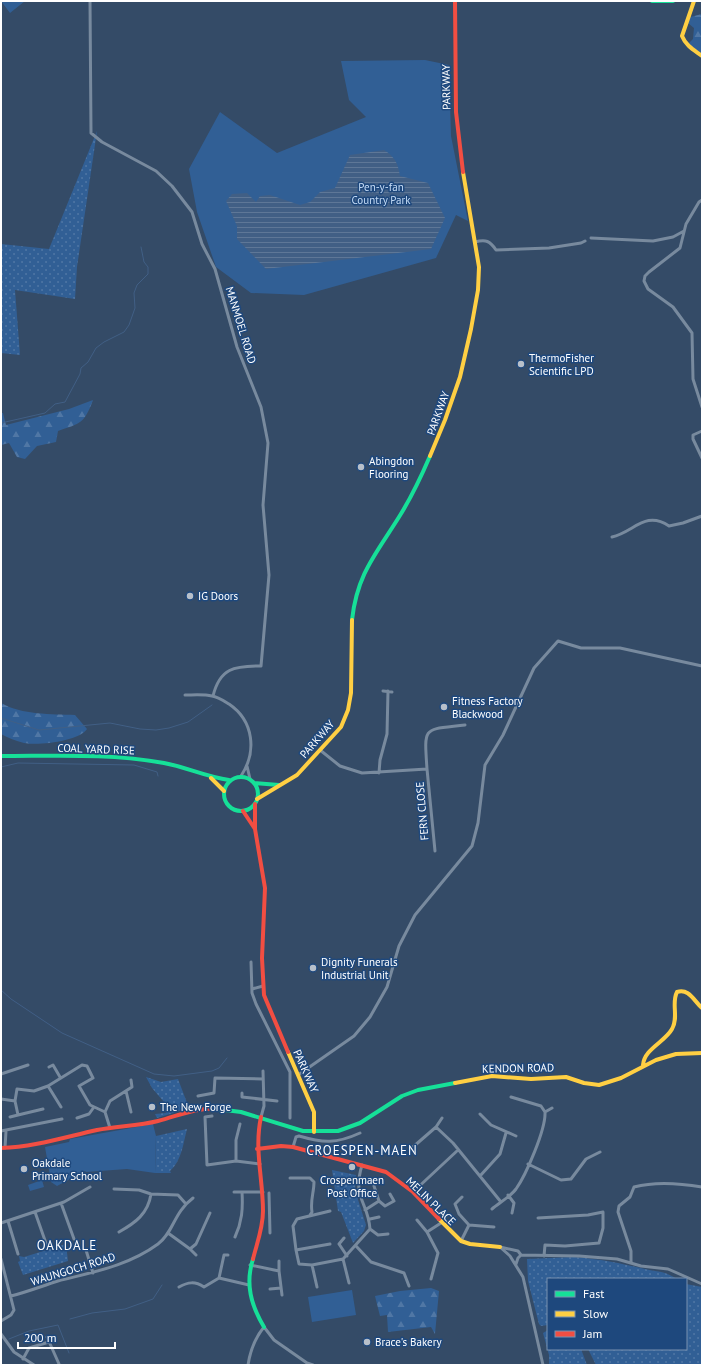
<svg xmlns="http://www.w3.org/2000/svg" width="703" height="1366" font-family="'PT Sans',sans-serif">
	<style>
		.grass { fill: url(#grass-dots) }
		.forest { fill: url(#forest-firs) }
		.park { fill: #315f95 }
		.water { fill: url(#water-rules) }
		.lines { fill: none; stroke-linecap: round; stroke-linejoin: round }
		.stream { stroke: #415f85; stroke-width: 1 }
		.street { stroke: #788a9e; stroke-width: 3 }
		.fast { stroke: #16e098; stroke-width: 4 }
		.slow { stroke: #ffcf43; stroke-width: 4 }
		.jam { stroke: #f24e42; stroke-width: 4 }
		.poi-dot { fill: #b8c0ca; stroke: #1e487d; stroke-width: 1.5 }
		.labels { text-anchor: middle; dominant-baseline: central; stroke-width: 3; stroke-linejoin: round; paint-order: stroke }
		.street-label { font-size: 11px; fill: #fff; stroke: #1e487d }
		.park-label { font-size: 11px; fill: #c4dbf6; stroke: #1e487d }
		.poi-label { font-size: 11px; fill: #fff; stroke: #1e487d; text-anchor: start }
		.quarter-label { font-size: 13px; letter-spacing: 1px; fill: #fff; stroke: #1e487d }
	</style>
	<defs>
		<pattern id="grass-dots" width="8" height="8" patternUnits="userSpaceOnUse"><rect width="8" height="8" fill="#315f95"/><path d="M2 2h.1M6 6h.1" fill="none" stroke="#5077a5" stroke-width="1.8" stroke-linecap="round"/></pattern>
		<pattern id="forest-firs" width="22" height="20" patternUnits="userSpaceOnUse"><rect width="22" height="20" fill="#315f95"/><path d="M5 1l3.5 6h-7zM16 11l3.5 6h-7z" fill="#5077a5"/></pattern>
		<pattern id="water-rules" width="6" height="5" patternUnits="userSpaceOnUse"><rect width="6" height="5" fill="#415f85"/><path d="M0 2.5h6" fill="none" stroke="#5e7797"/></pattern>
	</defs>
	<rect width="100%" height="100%" fill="#344b67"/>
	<path class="grass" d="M97,131L77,267L75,299L15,290L20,355L1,353V244L49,249Z
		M146,1077L161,1082L178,1079L189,1108L157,1118L155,1114L166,1113L164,1102L152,1088Z
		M187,1129C183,1144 182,1160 170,1171L171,1173H155L156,1136Z
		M332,1170L356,1175L355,1190L366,1225L364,1231L353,1243L341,1212L338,1211Z
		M66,1244L68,1261L23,1275L18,1262L20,1261L19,1256L24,1257Z
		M574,1257C600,1259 619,1263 645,1269C658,1272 665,1271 677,1279H548V1325L541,1326L539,1324L528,1281L527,1259Z
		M686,1284L702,1287V1365H596L588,1349H686Z
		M548,1330V1349H581L587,1365H549V1355L543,1333Z"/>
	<path class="forest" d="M702,14V54L688,44L693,39L694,28L688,23L690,17Z
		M93,400C84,424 81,423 58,431L56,442L37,446L25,459L17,457L9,443L1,445V413H3L6,425L69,409Z
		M1,703C22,715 51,714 75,715L87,729C79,741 39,746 24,743C16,741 8,738 1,734Z
		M431,1288L439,1291L435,1334L431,1327L388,1332L387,1315L380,1316L375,1296L400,1291Z"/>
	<path class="park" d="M1,1H25L10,13Z
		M425,60L449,65L451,136L468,221L456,215L436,258L304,295L251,293L216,267L197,212L189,169L220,112L277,153L366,117L349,100L341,61Z
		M153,1124L156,1136L155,1173L127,1169L86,1172L85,1171L57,1186L51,1182L45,1147L69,1142L70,1139Z
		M42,1180L44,1187L30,1191L28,1185Z
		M352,1290L356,1315L312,1322L308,1297Z"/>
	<path class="water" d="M384,150C395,157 398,163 400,176L428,183L445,218L431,249L266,269L237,239V226L226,201L232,194L247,193L256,202L260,196L270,195L300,205L310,202L320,192L335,188L350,155Z"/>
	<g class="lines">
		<path class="stream" d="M1,423L45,413L55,404L65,402L80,374L81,368L88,362L96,348L104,342L124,332L129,325L135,308L134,293L137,285L148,274V267L144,262L141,247
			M1,718L39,730L110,723L140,729L156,730L169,728L188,722L212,705
			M1,767L18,763L134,765L157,772L158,776
			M1,990L11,999L62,1033L154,1074L174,1076L212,1071L219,1068L227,1058
			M70,1319L92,1313L125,1309L153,1299L162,1285
			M9,1339L29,1331L58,1325L69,1353"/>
		<path class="street" d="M90,1L91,133L102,142L156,171L172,186L192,212L202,244L215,269L237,347L261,407L268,443L263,505L269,575L261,666C234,666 220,668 213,696
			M702,200L699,202L686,224L680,248L649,272L645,276L644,281L648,289L673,307L692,333L693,379L702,407
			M591,238L653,241L673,237L684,231
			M475,242C486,239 490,241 496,250L549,248L581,243L585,241
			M702,431L693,435V439L702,458
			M612,537C634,532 645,510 669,526L683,523L702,516
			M383,691L392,692
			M185,695C193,695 204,694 212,696C218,697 224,701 229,704C254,721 257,752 241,776
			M320,750L340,766L362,773L427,769L435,851
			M247,766L250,779
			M427,769C424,725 423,730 465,725
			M379,773L380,760L387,734L388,691
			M251,962L252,993L256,1004L290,1072V1118
			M252,989L263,986
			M49,1067L53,1065L60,1077
			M1,1074L28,1065
			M298,1075L354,1036L370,1017L387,987L399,946L415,915L472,846L478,823L485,765L503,735L534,668L558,641L581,648H620L702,666
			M48,1086L61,1107
			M126,1091L131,1112
			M242,1093V1097L277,1101
			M198,1096L214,1093L215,1078L263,1079
			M511,1097L541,1106L545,1112
			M1,1099L15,1101L17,1089L34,1091L48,1086L82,1065L87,1066L93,1078L79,1086L90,1105L105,1112L110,1128
			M15,1101L18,1115L43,1109
			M105,1112L110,1101L132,1087L131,1080
			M480,1114L491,1125L516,1136
			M212,1116L205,1117L207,1165L236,1161L260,1164
			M10,1117L18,1115
			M261,1117L264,1106L263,1071
			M77,1118L89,1114L94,1107
			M436,1127L442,1118
			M1,1131L62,1119
			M293,1147L296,1137L299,1136C323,1143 336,1144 360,1133
			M413,1147L436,1127L453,1143L501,1202
			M5,1148L6,1131
			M236,1161V1140L240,1124
			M528,1164L561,1180L571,1179L586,1159L600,1152
			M480,1176L500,1154L506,1133
			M290,1178H310L314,1182C314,1193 310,1200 312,1212L310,1215
			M114,1189L139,1190L151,1194L178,1195L186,1204
			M234,1192H263
			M413,1192L458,1150
			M269,1193L270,1233
			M508,1195L514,1203L512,1213
			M379,1201L385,1206L394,1201L390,1194
			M61,1203L74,1239
			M492,1209C499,1203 510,1197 516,1189C526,1175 546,1129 545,1112L552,1108
			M365,1210L379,1201L374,1186
			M330,1211L297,1219L293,1226L296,1250L330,1244
			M35,1212L48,1249
			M538,1218L588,1215L603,1212V1228L599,1243L565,1246L545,1245L544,1256
			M370,1219L379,1217
			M417,1220L427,1232L438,1253L431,1279
			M8,1221L18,1254
			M1,1223L64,1202L90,1187
			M469,1225L494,1227
			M370,1229L378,1235L388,1234
			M119,1232C135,1223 148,1214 151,1194
			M427,1232L441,1223
			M168,1233L190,1249L196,1244L210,1213
			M235,1237C242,1222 243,1209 242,1192
			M344,1238L339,1244L347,1256
			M461,1241L469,1225L459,1214L455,1204L462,1197
			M356,1246L371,1262L404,1273L409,1286
			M500,1247L518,1251L521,1255L579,1256L617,1259L641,1266L668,1269L702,1284
			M500,1247L510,1256L523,1277L543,1365
			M190,1249L196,1255
			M86,1250L93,1273
			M296,1250L299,1264L312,1265L343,1259L370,1229C368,1201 352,1199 362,1165
			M1,1259L14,1310L11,1315L1,1321
			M343,1259L349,1283
			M279,1261V1271
			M631,1263V1251L618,1212L619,1206L630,1197L634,1187C656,1181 679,1183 702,1187
			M516,1264L518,1258L521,1255
			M250,1265L279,1271L282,1295
			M312,1265L317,1287
			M219,1278L224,1255H228
			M179,1287C188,1282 195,1281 204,1287L219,1278L249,1285
			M270,1289L281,1288
			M11,1296C27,1292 42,1286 58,1281C93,1272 128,1266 158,1244C174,1232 173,1213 193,1198
			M1,1334L14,1352L34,1365
			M47,1337L59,1364
			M23,1359L29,1348L49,1342
			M248,1365C250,1352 255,1338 264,1327L274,1340L307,1363L313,1365"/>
		<path class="fast" d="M652,1H673
			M352,620C357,574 376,554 399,517C411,498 421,477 430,456
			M1,756C55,756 111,753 164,763C186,767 206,777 229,780
			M224 794a17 17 0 1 1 34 0a17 17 0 1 1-34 0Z
			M254,783L279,785
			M217,1109L241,1112L303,1131H338L360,1123L402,1096L418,1090L455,1083
			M253,1259C245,1284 251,1305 264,1327"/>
		<path class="slow" d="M694,1L682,36C686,46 694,50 702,56
			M430,456L445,420L460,377L471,329L478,290L479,267L463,172
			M211,778L224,791
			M257,799L297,775L341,727L348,710L351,693L352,620
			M288,1052L314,1112V1132
			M643,1065C644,1049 665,1042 672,1029C679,1017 671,1003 677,992C689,988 694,1001 702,1008
			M455,1083L492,1076L531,1079L566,1077L584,1083L599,1085L621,1078L656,1060L676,1054L702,1053
			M439,1219L461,1241L470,1244L500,1247"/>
		<path class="jam" d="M455,1L456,112L463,172
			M255,804V829L265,888L262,958L264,995L288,1052
			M243,811L255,829
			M1,1148C34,1147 65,1137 97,1130C117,1126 138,1126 158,1121C178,1116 196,1107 217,1109
			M257,1149L281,1146L293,1147L386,1172L413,1192L439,1219
			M253,1259C257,1243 263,1228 263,1211C263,1179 254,1149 261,1117"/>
	</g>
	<g class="poi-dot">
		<circle cx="521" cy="364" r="4"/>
		<circle cx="361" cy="467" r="4"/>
		<circle cx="190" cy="596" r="4"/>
		<circle cx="444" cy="707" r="4"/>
		<circle cx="313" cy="968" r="4"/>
		<circle cx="152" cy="1107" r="4"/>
		<circle cx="352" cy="1167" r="4"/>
		<circle cx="24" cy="1169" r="4"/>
		<circle cx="367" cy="1342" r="4"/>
	</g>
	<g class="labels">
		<g class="street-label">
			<text transform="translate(446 87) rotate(-91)">PARKWAY</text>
			<text transform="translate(241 325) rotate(73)">MANMOEL ROAD</text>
			<text transform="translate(438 413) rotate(-70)">PARKWAY</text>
			<text transform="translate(317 739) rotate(-49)">PARKWAY</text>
			<text transform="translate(96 749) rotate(2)">COAL YARD RISE</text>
			<text transform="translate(422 811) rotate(-95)">FERN CLOSE</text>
			<text transform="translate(518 1068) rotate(-1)">KENDON ROAD</text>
			<text transform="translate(306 1071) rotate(66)">PARKWAY</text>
			<text transform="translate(431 1201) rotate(44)">MELIN PLACE</text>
			<text transform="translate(73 1269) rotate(-17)">WAUNGOCH ROAD</text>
		</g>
		<g class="park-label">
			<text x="381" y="187">Pen-y-fan<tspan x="381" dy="13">Country Park</tspan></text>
		</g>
		<g class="poi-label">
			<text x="529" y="358">ThermoFisher<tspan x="529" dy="13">Scientific LPD</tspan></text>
			<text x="369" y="461">Abingdon<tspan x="369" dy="13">Flooring</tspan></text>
			<text x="198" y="596">IG Doors</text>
			<text x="452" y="701">Fitness Factory<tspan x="452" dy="13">Blackwood</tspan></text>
			<text x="321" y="962">Dignity Funerals<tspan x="321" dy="13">Industrial Unit</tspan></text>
			<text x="160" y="1107">The New Forge</text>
			<text x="32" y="1163">Oakdale<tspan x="32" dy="13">Primary School</tspan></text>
			<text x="352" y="1180" text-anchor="middle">Crospenmaen<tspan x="352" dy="13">Post Office</tspan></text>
			<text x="375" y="1342">Brace's Bakery</text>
		</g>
		<g class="quarter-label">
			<text x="362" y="1150">CROESPEN-MAEN</text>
			<text x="67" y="1245">OAKDALE</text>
		</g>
	</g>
	<rect width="703" height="1366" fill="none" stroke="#ffffff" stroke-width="4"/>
	<rect x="547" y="1278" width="140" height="72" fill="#1e487d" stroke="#7891b1"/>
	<rect x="555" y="1291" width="20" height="6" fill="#16e098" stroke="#7891b1"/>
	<text x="583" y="1298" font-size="12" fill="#ffffff">Fast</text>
	<rect x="555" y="1311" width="20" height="6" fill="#ffcf43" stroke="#7891b1"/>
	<text x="583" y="1318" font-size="12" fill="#ffffff">Slow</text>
	<rect x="555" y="1331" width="20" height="6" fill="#f24e42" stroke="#7891b1"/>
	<text x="583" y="1338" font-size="12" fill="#ffffff">Jam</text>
	<path d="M18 1342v6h97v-6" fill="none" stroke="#ffffff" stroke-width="2"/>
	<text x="24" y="1342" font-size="12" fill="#ffffff" stroke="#1e487d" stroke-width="3" paint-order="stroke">200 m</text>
</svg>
